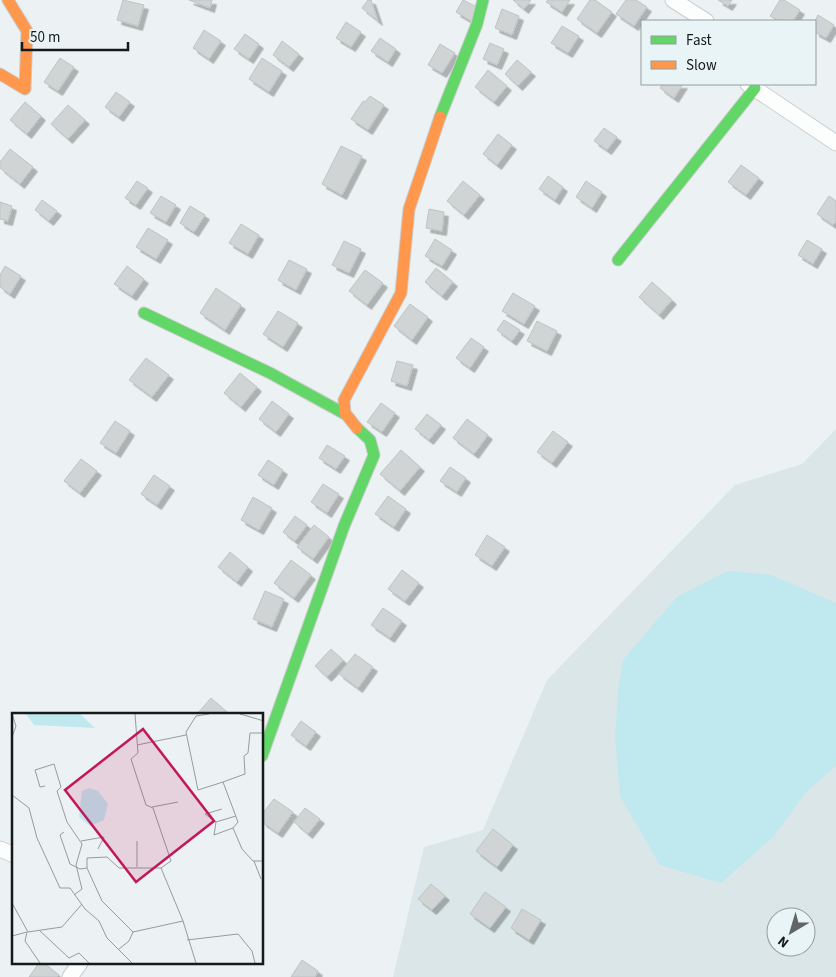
<svg xmlns="http://www.w3.org/2000/svg" width="836" height="977" font-family="'Source Sans 3',sans-serif">
	<style>
		.built { fill: #dae6e8; fill-rule: evenodd }
		.green { fill: #c0e8ef }
		.building { fill: #d0d4d5; stroke: #bfc3c4; filter: url(#shadow) }
		.lines { fill: none; stroke-linecap: round; stroke-linejoin: round }
		.street-casing { stroke: #cacdce; stroke-width: 17 }
		.fast-casing { stroke: #cacdce; stroke-width: 13 }
		.slow-casing { stroke: #cacdce; stroke-width: 13 }
		.street { stroke: #fcfdfd; stroke-width: 15 }
		.fast { stroke: #63d668; stroke-width: 11 }
		.slow { stroke: #ff974d; stroke-width: 11 }
		.inset-road { fill: none; stroke: #969b9c; stroke-width: 1 }
		.view { fill: #c2185b; fill-opacity: 0.15; stroke: #c2185b; stroke-width: 2.5 }
		.inset-edge { fill: none; stroke: #16191a; stroke-width: 2.5 }
	</style>
	<defs>
		<filter id="shadow"><feDropShadow dx="4.5" dy="4.5" stdDeviation="0" flood-color="#0004"/></filter>
	</defs>
	<rect width="100%" height="100%" fill="#ecf2f3"/>
	<path class="built" d="M836,429V977H393L424,847L483,830L547,680L735,485L802,464ZM776,917H806V947H776Z"/>
	<path class="green" d="M728,571L771,575L836,603V766L806,792L774,836L721,883L660,865L620,796L615,736L618,692L623,660L677,597Z"/>
	<path class="building" d="M123,0L144,5L138,26L117,20Z
		M189,0H212L210,8Z
		M368,0H371L378,21L362,8Z
		M463,0L479,8L471,21L456,12Z
		M513,0H531L524,9Z
		M548,0H570L562,12L546,2Z
		M590,0H595L612,12L597,33L577,19Z
		M626,0H636L647,7L634,26L616,14Z
		M718,0H732L728,6Z
		M780,0H784L800,10L793,21H779L770,16Z
		M502,9L519,16L512,35L495,28Z
		M818,15L834,25L826,38L815,32V21Z
		M346,22L361,32L351,47L336,38Z
		M562,26L579,36L568,53L551,43Z
		M204,30L221,41L209,59L193,48Z
		M245,34L259,44L249,59L234,49Z
		M380,38L396,49L388,62L371,51Z
		M282,41L299,54L289,67L273,55Z
		M490,43L504,49L497,65L483,59Z
		M440,44L455,53L442,73L428,65Z
		M60,58L74,67L58,91L44,82Z
		M262,58L282,71L269,92L249,79Z
		M517,60L531,72L518,86L505,74Z
		M488,70L507,86L494,102L475,87Z
		M663,84H683L674,98L660,88Z
		M116,92L130,102L119,117L105,107Z
		M370,96L384,105L368,130L351,119L363,101L365,102Z
		M25,102L41,116L27,134L10,120Z
		M68,105L85,120L68,139L51,124Z
		M604,128L617,137L607,150L594,141Z
		M498,134L512,145L497,165L483,154Z
		M341,146L362,156L342,195L322,184Z
		M10,149L33,167L20,184L0,168V162Z
		M741,165L759,178L746,195L728,182Z
		M548,176L563,187L555,200L539,189Z
		M137,181L148,188L136,205L125,198Z
		M463,181L480,195L464,215L447,201Z
		M586,181L602,192L592,208L576,197Z
		M161,196L176,205L166,222L150,213Z
		M829,196L836,201V221L833,225L817,214Z
		M42,200L57,211L49,221L35,210Z
		M0,202L12,206L8,221L0,219Z
		M190,206L205,215L194,232L180,223Z
		M429,209L444,212L442,231L426,228Z
		M241,224L259,235L248,254L229,243Z
		M148,228L168,240L156,259L136,247Z
		M435,239L452,250L442,266L425,256Z
		M807,240L822,249L813,264L798,255Z
		M344,241L361,249L349,273L332,265Z
		M289,260L307,269L296,290L278,280Z
		M5,266L21,276L10,294L0,287V275Z
		M127,266L144,279L132,296L114,284Z
		M436,268L453,282L442,296L425,282Z
		M365,270L383,283L367,305L349,291Z
		M652,282L672,300L659,315L639,297Z
		M216,288L241,305L225,330L200,313Z
		M513,293L535,306L524,324L502,311Z
		M410,304L428,317L412,340L394,326Z
		M278,311L298,323L283,347L263,334Z
		M504,320L520,330L512,341L497,330Z
		M537,321L557,331L547,351L527,341Z
		M471,338L484,347L470,368L456,358Z
		M146,358L169,375L152,397L129,380Z
		M397,361L413,365L407,386L391,381Z
		M240,373L257,387L241,407L224,393Z
		M272,401L289,414L276,432L259,419Z
		M381,403L395,413L382,432L367,422Z
		M427,414L441,425L429,440L415,429Z
		M467,419L488,435L474,454L453,438Z
		M115,421L130,431L116,453L100,443Z
		M553,431L568,442L552,463L537,452Z
		M327,445L345,456L336,469L319,458Z
		M401,450L420,467L400,491L380,474Z
		M81,459L97,471L80,493L64,481Z
		M268,460L283,470L274,485L258,475Z
		M450,467L466,478L457,492L440,481Z
		M154,475L170,486L157,505L141,494Z
		M323,484L339,494L327,513L311,502Z
		M388,496L406,509L394,527L375,514Z
		M253,497L272,508L259,530L241,520Z
		M295,516L307,525L295,541L283,532Z
		M314,525L329,537L313,559L297,547Z
		M487,535L505,547L492,566L475,555Z
		M230,552L248,567L237,582L218,567Z
		M291,560L311,575L294,598L274,583Z
		M402,570L419,583L405,601L388,589Z
		M265,591L284,599L272,627L253,619Z
		M383,608L402,621L390,638L371,625Z
		M331,649L343,660L327,677L315,666Z
		M355,654L373,667L358,688L339,674Z
		M211,698L227,712L225,714H197Z
		M301,721L316,732L306,746L291,735Z
		M274,799L293,812L278,833L262,822V814Z
		M305,808L320,819L308,834L294,822Z
		M493,829L513,845L497,867L476,851Z
		M431,884L445,896L432,910L418,899Z
		M485,892L506,907L490,928L470,914Z
		M522,909L541,920L529,940L511,928Z
		M302,960L318,971L315,977H291Z
		M39,963H44L59,975L57,977H29Z"/>
	<g class="lines">
		<defs>
			<path id="street" d="M673,0L706,21
				M748,84L836,143
				M0,849L14,855
				M70,977L80,963"/>
			<path id="fast" d="M440,117L477,24L483,0
				M618,260L755,88
				M144,313L270,373L345,414
				M262,756L344,526L374,455L370,440L357,428"/>
			<path id="slow" d="M0,74L25,89L27,31L8,0
				M357,428L345,413L344,400L401,293L409,209L440,117"/>
		</defs>
		<use href="#street" class="street-casing"/>
		<use href="#fast" class="fast-casing"/>
		<use href="#slow" class="slow-casing"/>
		<use href="#street" class="street"/>
		<use href="#fast" class="fast"/>
		<use href="#slow" class="slow"/>
	</g>
	<g transform="translate(12 713)">
		<rect width="251" height="251" fill="#ecf2f3"/>
		<path d="M14,1H68L83,15L22,12ZM77,75L86,78L96,91L92,107L78,113L67,104L70,78Z" fill="#c0e8ef"/>
		<path class="inset-road" d="M0,1L4,13L0,24M123,1L126,40L119,46L134,92L141,95L159,148L149,155L171,208M197,1L184,3L174,19L186,77L211,69L226,109L221,115L230,136L241,148H252M228,1L252,8M125,32L174,22M211,69L233,61L232,43L236,40L238,20H252M33,73L28,74L23,57L42,51L49,74L45,78L55,109L70,131L64,152L70,176L62,182M0,82L17,95L25,125L48,175H58L73,196L87,208L95,225L120,250M140,94L166,89M210,96L193,101L204,109L224,103M204,109L202,122L221,115M52,119L48,122L58,151L68,156L75,155L90,188L121,219L171,208L184,250M69,128L92,124L86,136M242,148L249,166M125,154V128M75,155V145L95,144L107,155H149M0,190L16,219L50,214L70,191M27,217L57,245L67,240L77,250M15,219L13,228L28,250M0,223L15,219M175,227L226,221L240,238L243,250M107,236L117,228L121,219"/>
		<path class="view" d="M131,16L202,108L124,169L53,77Z"/>
		<rect width="251" height="251" class="inset-edge"/>
	</g>
	<rect x="641" y="20" width="175" height="65" fill="#e9f4f6" stroke="#959c9e"/>
	<rect x="651" y="36" width="25" height="8" fill="#63d668" stroke="#959c9e"/>
	<text x="686" y="45" font-size="15" fill="#16191a">Fast</text>
	<rect x="651" y="61" width="25" height="8" fill="#ff974d" stroke="#959c9e"/>
	<text x="686" y="70" font-size="15" fill="#16191a">Slow</text>
	<g transform="translate(791 932) rotate(218)"><circle r="24" fill="#e9f4f6" stroke="#959c9e"/>
	<path d="M0-4L9 19L0 12L-9 19Z" fill="#616566"/>
	<text y="-8" font-size="14" font-weight="bold" text-anchor="middle" fill="#16191a">N</text>
	</g>
	<path d="M22 42v8h106v-8" fill="none" stroke="#16191a" stroke-width="2.5"/>
	<text x="30" y="42" font-size="15" fill="#16191a" stroke="#e9f4f6" stroke-width="4" paint-order="stroke">50 m</text>
</svg>
